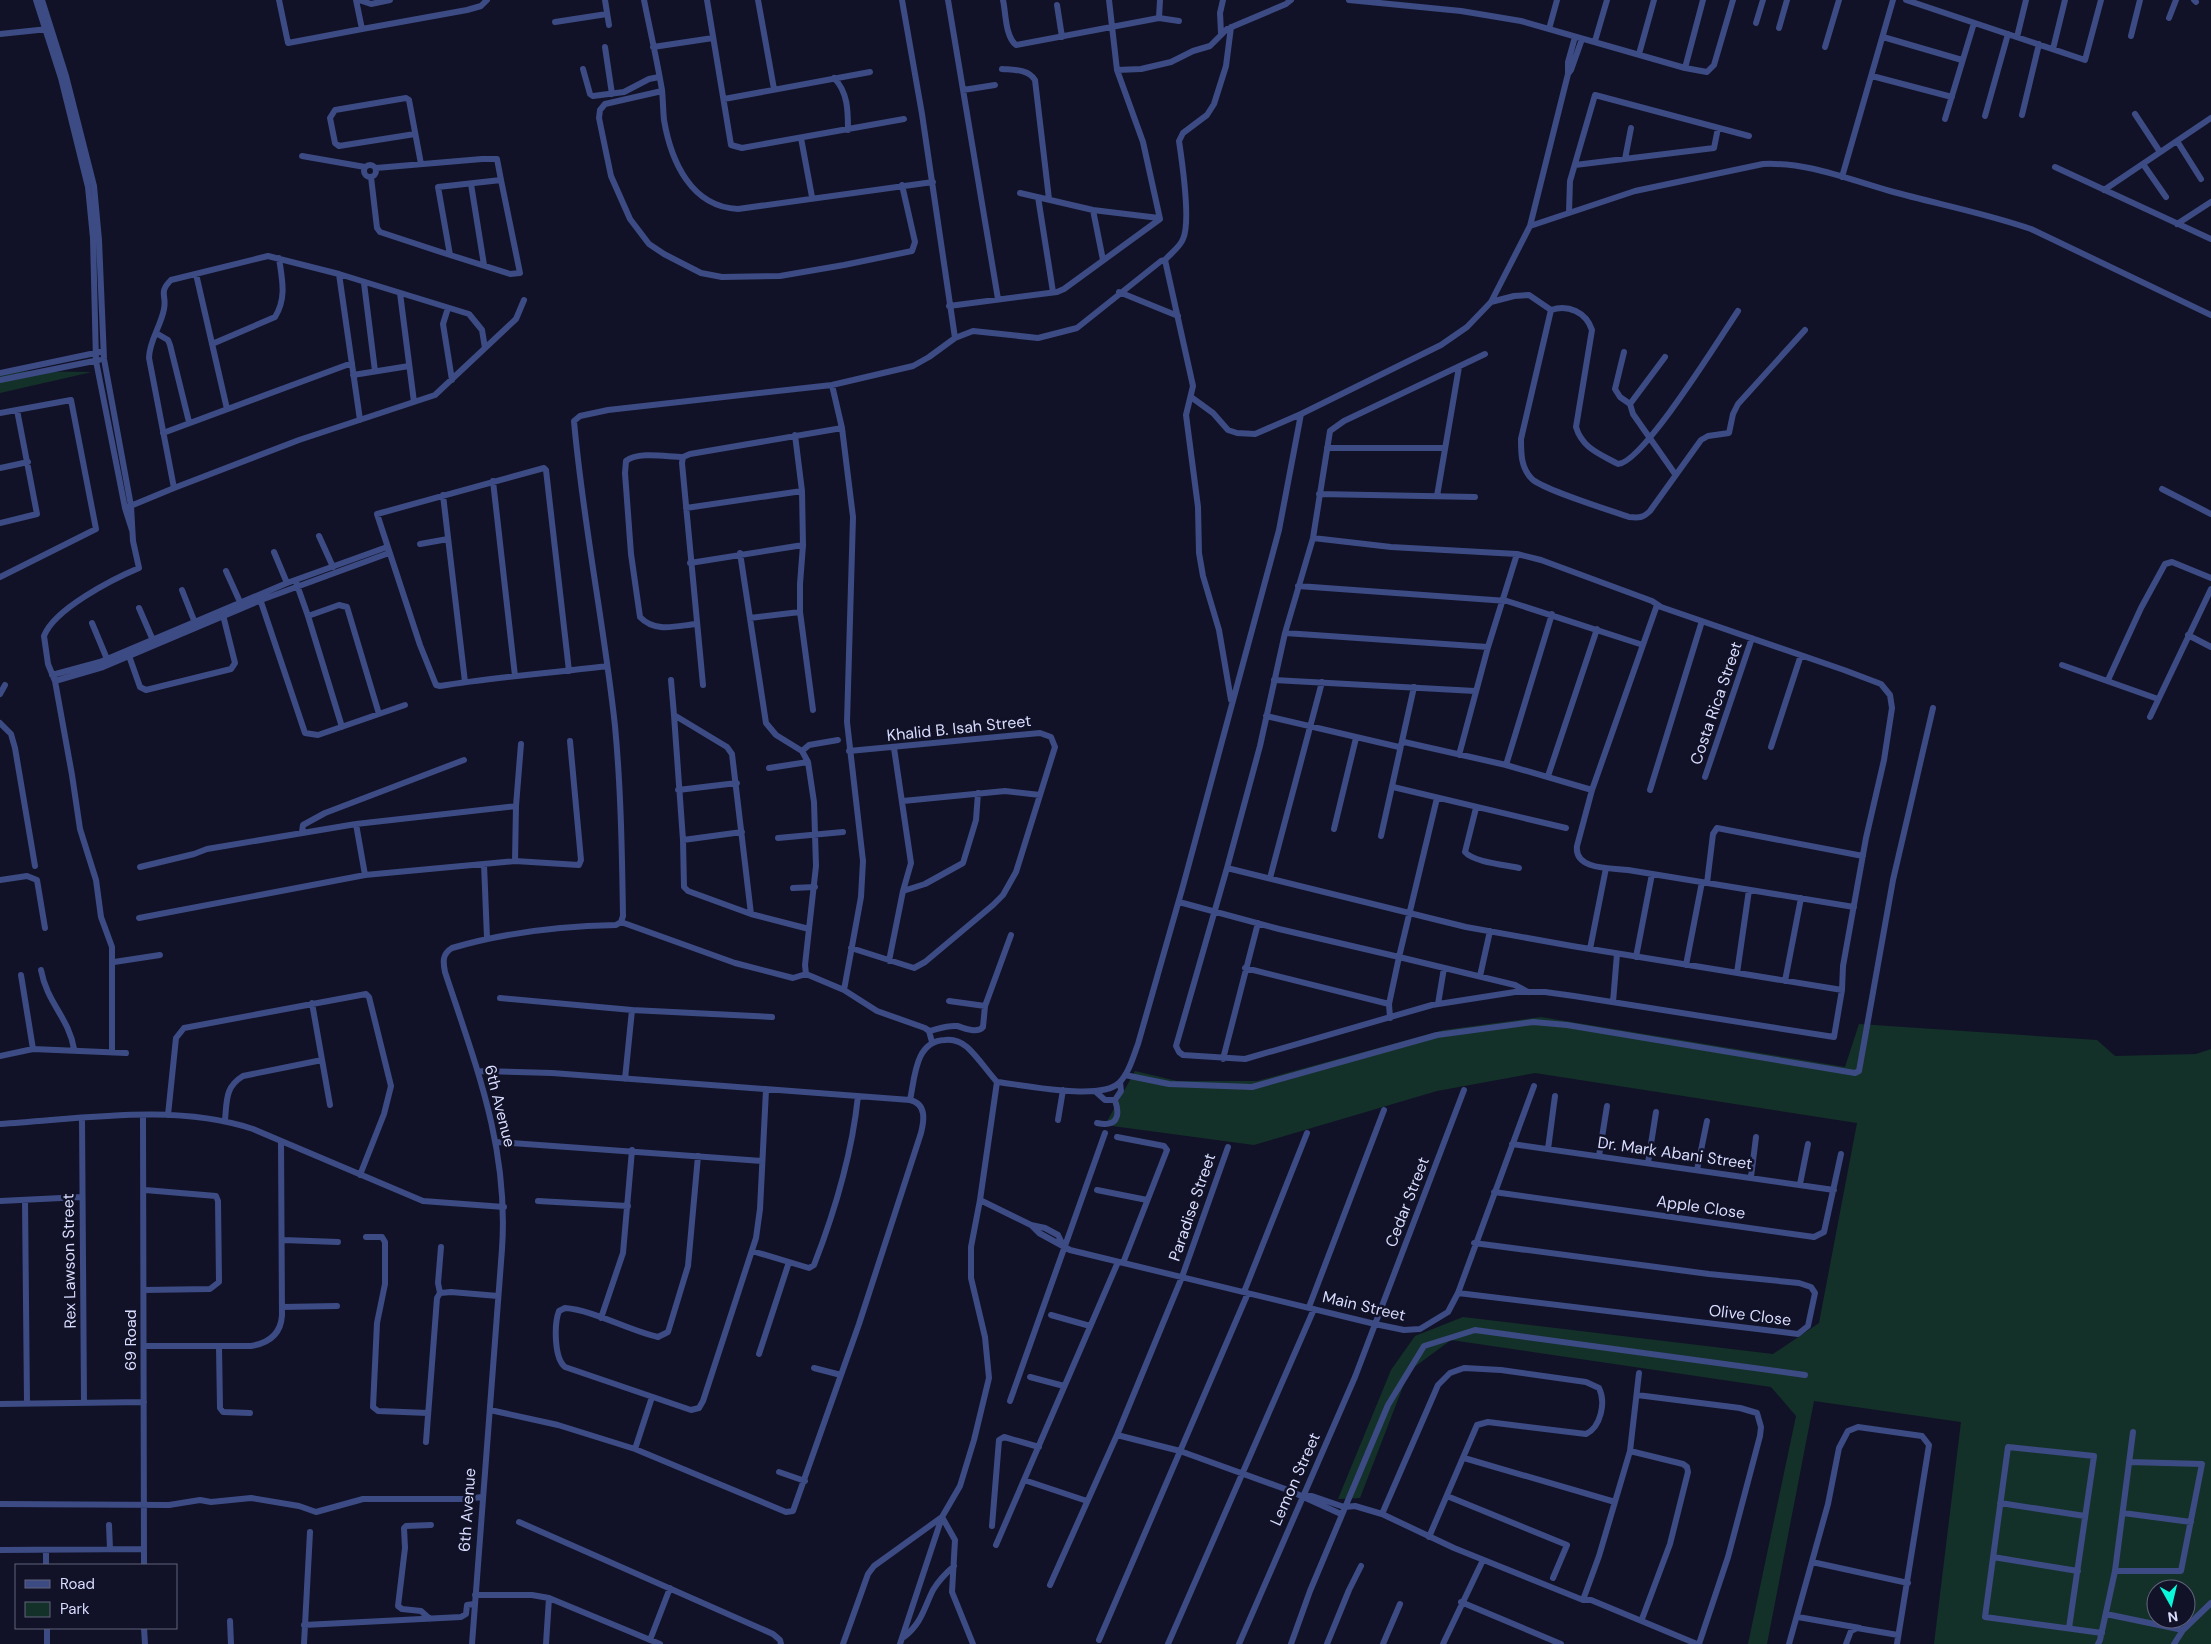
<svg xmlns="http://www.w3.org/2000/svg" width="2211" height="1644" font-family="'DM Sans',sans-serif">
	<style>
		.green { fill: #143129; fill-rule: evenodd }
		.lines { fill: none; stroke-linecap: round; stroke-linejoin: round }
		.minor { stroke: #3d4b84; stroke-width: 6 }
		.labels { text-anchor: middle; dominant-baseline: central; stroke-width: 5; stroke-linejoin: round; paint-order: stroke }
		.street-label { font-size: 16px; fill: #d8dcfe; stroke: #111227 }
	</style>
	<rect width="100%" height="100%" fill="#111227"/>
	<path class="green" d="M0,371L92,372L0,393Z
		M1541,1017L1845,1067L1859,1024L2097,1040L2115,1056L2196,1054L2211,1049V1644H1934L1961,1422L1814,1401L1767,1644H1748L1796,1416L1771,1387L1451,1340L1409,1371L1360,1498L1338,1499L1391,1370L1415,1336L1463,1317L1773,1354L1819,1323L1857,1123L1535,1073L1437,1091L1254,1145L1105,1125L1135,1071L1177,1081H1257L1444,1030ZM2156,1589H2186V1619H2156Z"/>
	<g class="lines">
		<path class="minor" d="M36,0L61,78L88,187L93,238L96,361L125,508L132,530
			M42,0L66,76L94,186L99,240L104,359L131,506L133,541L139,568C113,579 54,609 44,636L48,664L55,681L72,775L80,829L96,880L101,917L112,947V1052
			M279,0L288,43L362,29L356,0
			M359,0L371,4L390,0
			M605,0L609,25
			M644,0C650,30 657,60 662,90C663,100 663,110 664,120C671,161 691,207 738,209L933,182
			M707,0L731,145L742,148L904,119
			M758,0L774,89
			M902,0L922,114L955,338
			M948,0L998,299
			M1003,0C1006,13 1005,36 1016,45L1159,18L1179,21
			M1349,0L1461,11L1521,21L1685,68L1707,72L1714,65L1733,0
			M1906,0L2085,60L2101,0
			M2194,0L2196,2
			M1057,5L1062,37
			M1159,18L1160,0
			M2169,18L2176,0
			M555,22L607,14
			M1756,23L1763,0
			M1779,28L1787,0
			M362,29L467,10L481,6L487,0
			M1549,29L1557,0
			M1221,33L1220,13L1223,0
			M0,34L48,29
			M2131,36L2140,0
			M1883,37L1962,60
			M2017,37L2026,0
			M1595,41L1607,0
			M605,47L612,94
			M653,47L713,38
			M1825,47L1839,0
			M2053,49L2065,0
			M1639,54L1654,0
			M1685,68L1703,0
			M583,69L590,94L593,96L624,92L649,79L659,77
			M1002,69C1014,70 1028,69 1035,80L1049,199
			M1117,70L1141,69L1171,62L1193,51L1210,46L1227,29L1286,4L1291,0
			M1568,74V62L1575,37
			M1872,76L1952,97
			M834,78C848,92 848,111 848,130
			M963,90L995,85
			M662,91L605,104L600,110L599,118L606,152L611,176L630,219L649,244L664,254L701,273L722,277L780,276L844,265L912,251L915,242L902,185
			M724,99L870,72
			M2135,114L2160,152
			M2022,115L2039,44
			M1985,116L2008,34
			M1945,119L1974,23
			M415,134L339,146L335,143L330,118L335,110L406,98L409,100L421,164
			M801,138L812,197
			M2177,141L2201,179
			M302,156L365,167
			M1625,159L1631,128
			M2143,164L2166,197
			M364 171a6 6 0 1 1 12 0a6 6 0 1 1-12 0Z
			M1575,165L1714,148L1718,128
			M2055,167L2211,239
			M376,168L482,159H497L501,180
			M371,177L377,228L380,232L450,255
			M1842,177L1893,0
			M501,180L520,273L510,274L450,255L438,187Z
			M471,184L484,265
			M2104,190L2211,118
			M1020,193L1093,210L1159,218
			M1038,197L1053,292
			M1093,210L1103,260
			M1569,212L1570,181L1595,95L1749,136
			M2177,224L2211,202
			M1530,226L1635,191L1763,164C1808,162 1847,179 1890,191C1937,204 1985,213 2031,229L2211,315
			M1165,260L1193,386L1186,415L1198,507L1199,553L1203,576L1219,630L1231,700
			M196,274L227,409
			M339,274L268,256L171,280C158,293 167,295 164,309C161,326 149,341 149,358L174,488L299,440L435,395L516,319L524,300
			M364,283L375,371
			M1119,292L1178,316
			M400,293L414,402
			M1491,302L1514,296L1529,295L1551,310L1521,439C1521,454 1521,468 1532,479C1544,490 1609,510 1629,517C1639,518 1643,518 1650,511L1701,440L1708,436L1729,433L1733,414L1738,404L1805,330
			M949,306L1057,292L1064,289L1160,219L1143,142L1117,70L1109,0
			M448,308L443,324L452,380
			M1551,310C1568,304 1586,312 1592,330L1576,427C1582,448 1600,454 1618,464C1643,463 1721,336 1738,311
			M156,333L168,340L170,345L189,422
			M212,344L275,317C287,298 282,279 279,258
			M1624,352L1615,389L1620,397L1630,404
			M1485,354L1344,421L1330,431L1313,538L1285,633L1260,746L1227,868L1176,1046L1179,1052L1183,1055L1245,1059L1432,1005L1515,992H1545L1574,996L1834,1037L1842,990
			M1665,357L1630,404L1633,414L1675,474
			M0,373L100,352
			M353,375L409,366
			M0,380L99,360
			M832,385L842,428L853,517L847,722L863,861L861,897L844,990L877,1011L925,1028L929,1031L932,1042
			M1191,397L1213,413L1228,430L1237,433L1255,434L1301,414
			M0,413L71,400L96,529L0,577
			M360,420L339,274L469,314L482,330L485,348
			M163,433L352,363
			M795,435L802,491L803,545L800,584V612L813,710
			M1327,448H1445
			M683,457C667,457 639,451 626,461L625,473L631,554L640,617C655,633 676,626 696,624
			M0,468L28,462
			M493,481L515,676
			M2162,489L2211,514
			M1319,494L1475,497
			M443,495L465,682
			M1437,496L1459,367
			M128,507L174,488
			M686,508L802,491
			M0,523L37,514L17,410
			M319,536L333,567
			M420,544L448,539
			M274,552L287,583
			M740,553L766,723L776,735L802,751L808,762L814,802L816,866L805,965L806,974L844,990
			M690,563L803,545
			M226,571L240,602
			M296,582L308,616L342,727
			M1298,586L1507,601L1643,645
			M182,590L195,623
			M259,596L305,733L318,735L405,705
			M1657,605L1592,790L1577,846C1574,870 1611,868 1628,870L1854,907
			M139,608L152,638
			M308,616L339,605L347,607L379,714
			M750,618L800,612
			M92,623L107,659
			M1285,633L1488,647
			M2188,635L2211,647
			M128,653L140,687L146,690L231,669L235,663L222,611
			M2062,665L2158,699
			M569,671L546,470L544,468L377,514L420,645L436,685L440,686C495,677 551,673 607,666
			M52,675L100,662L287,583L387,547
			M671,680L674,715
			M1274,680L1475,691
			M2108,680L2141,608L2165,564L2172,562L2211,578
			M55,681L103,667L261,600L389,553
			M703,685L682,463L683,457L690,454L842,428
			M0,694L5,685
			M1266,716L1399,747L1404,742L1506,765L1592,790
			M2150,717L2211,589
			M0,723L11,734L15,748L35,866
			M1771,747L1801,655
			M802,751L809,745L838,740
			M849,751L1040,733L1051,737L1055,747L1016,872L1003,895L993,905L925,962L914,968L851,948
			M1459,755L1488,647L1517,554
			M1506,765L1552,614
			M769,768L808,762
			M1548,776L1597,629
			M1705,777L1752,638
			M1393,787L1566,828
			M678,790L737,783
			M1650,790L1702,621
			M903,801L1005,791L1040,795
			M1476,808L1465,852C1473,862 1506,865 1519,868
			M356,824L365,875
			M1334,829L1356,738
			M302,832L303,825L325,813L464,760
			M1381,836L1414,687
			M778,838L843,832
			M683,840L742,832
			M515,861L516,806L521,744
			M484,864L487,938
			M140,867L194,854L207,849L356,824L516,806
			M1227,868L1466,927L1572,946L1842,990L1843,966L1866,838L1884,760L1892,708L1890,695L1881,684L1844,670L1661,607L1652,601L1541,560L1517,554L1391,547L1313,538
			M1270,878L1322,682
			M0,880L27,876L37,880L45,928
			M1707,883L1713,834L1717,828L1863,856
			M793,888L815,887
			M903,891L925,884L963,863L976,820L978,793
			M1179,902L1279,929L1399,957L1437,798
			M751,914L732,754L727,747L674,715L683,840L684,887L688,891L751,914L809,929
			M139,918L365,875L515,861L579,865L581,860L570,741
			M621,922L623,916C622,853 621,790 615,726C604,624 583,523 574,421L580,416L608,410L832,385L913,366L929,357L955,338L973,331L1038,338L1077,328L1161,261L1165,260C1170,254 1180,247 1183,239C1191,222 1182,161 1179,141L1183,133L1207,115L1214,104L1226,66L1231,27
			M1590,949L1606,868
			M1636,957L1652,874
			M889,961L903,891L911,863L894,748
			M114,962L160,955
			M1686,965L1702,882
			M1245,968L1389,1004
			M41,970C47,1003 69,1018 74,1049
			M1737,973L1749,890
			M21,975L33,1049
			M1480,976L1490,931
			M1785,981L1801,898
			M500,998L632,1010L772,1017
			M949,1001L985,1006
			M1613,1002L1617,954
			M312,1003L330,1105
			M1438,1004L1444,968
			M1390,1018L1389,1004L1399,957L1515,985L1528,992
			M929,1031C938,1029 947,1025 957,1026C965,1028 977,1034 983,1027L985,1006L1011,935
			M0,1056L33,1049L126,1053
			M1223,1059L1258,923
			M479,1071L552,1073L910,1100C927,1104 924,1121 921,1133L859,1324L793,1511L786,1512L635,1449L558,1425L490,1410
			M1125,1075L1169,1084L1252,1087L1437,1035L1533,1022L1567,1025L1855,1073L1859,1071L1893,880L1933,708
			M625,1079L632,1010
			M1096,1092L1105,1100H1115
			M910,1100C915,1077 915,1041 945,1040C953,1039 961,1042 967,1047C978,1057 987,1071 997,1082C1024,1085 1100,1101 1119,1083C1129,1073 1133,1057 1138,1044L1183,886L1279,530L1301,414L1441,345L1467,327L1491,302L1530,226L1568,74L1571,70L1582,39
			M1115,1100L1121,1091L1120,1082
			M143,1115L144,1565
			M168,1115L176,1038L184,1028L366,994L369,997L391,1086L384,1114L360,1175
			M82,1119L84,1403
			M225,1120C227,1100 225,1087 243,1076L322,1060
			M1058,1120L1063,1090
			M1097,1123C1116,1127 1121,1118 1115,1100
			M0,1124C83,1119 173,1103 253,1129L423,1201L504,1207
			M1117,1137L1164,1146L1167,1150L1123,1263
			M496,1142L762,1161
			M1512,1144L1834,1190
			M1548,1149L1555,1096
			M698,1156L688,1266L668,1332L658,1337C630,1331 593,1310 565,1308L559,1311C554,1324 554,1358 565,1367L691,1410L699,1408L703,1401L756,1238L760,1209L766,1090
			M1599,1156L1607,1106
			M1648,1163L1656,1112
			M1697,1170L1707,1121
			M1751,1177L1756,1137
			M1800,1184L1808,1144
			M1097,1190L1147,1200
			M1494,1192L1814,1237L1824,1232L1841,1154
			M25,1200L27,1403
			M980,1200L1031,1225L1045,1228L1058,1235L1064,1247
			M0,1201L82,1197
			M538,1201L628,1206
			M1031,1225L1039,1233L1070,1250L1375,1324L1404,1330L1420,1329L1448,1312L1458,1293L1534,1086
			M366,1237H382L385,1242V1284L377,1323L373,1407L378,1411L428,1413
			M283,1240L338,1242
			M752,1251L809,1268L814,1265C835,1211 852,1154 858,1096
			M144,1290L210,1289L219,1282L218,1201L216,1196L145,1190
			M1244,1292L1307,1133
			M440,1293L451,1292L498,1296
			M1458,1293L1798,1334L1808,1326L1815,1293L1811,1287L1799,1283L1709,1274L1474,1243
			M282,1307L337,1306
			M1309,1307L1384,1110
			M1051,1315L1090,1326
			M601,1318L623,1253L632,1150
			M144,1346H251C269,1343 281,1334 282,1315L281,1141
			M219,1347L220,1408L223,1412L250,1413
			M759,1354L789,1262
			M814,1368L841,1375
			M1030,1377L1064,1386
			M1637,1395L1740,1408L1757,1413L1761,1427L1760,1436L1728,1557L1699,1644
			M1010,1401L1105,1133
			M0,1404L144,1402
			M1117,1435L1180,1451L1288,1490L1341,1514
			M426,1442L437,1298L440,1293L438,1283L441,1247
			M635,1449L652,1397
			M1630,1451L1683,1464L1687,1467L1688,1472L1670,1544L1642,1619
			M1464,1458L1615,1502
			M779,1472L805,1481
			M1024,1480L1087,1501
			M1303,1496H1312L1344,1507L1355,1506L1382,1514L1454,1548L1583,1600H1591L1697,1644
			M1447,1496L1567,1545L1553,1578
			M2000,1503L2085,1516
			M0,1504L169,1505L200,1500L211,1502L251,1498L299,1506L316,1512L363,1499H465L482,1497
			M2123,1513L2191,1522
			M1382,1514L1438,1385L1450,1373L1464,1368L1501,1370L1586,1382L1599,1388C1606,1402 1601,1427 1586,1434L1488,1422L1477,1425L1429,1537
			M519,1522L773,1634L780,1640L781,1644
			M109,1525L110,1549
			M992,1526L999,1440L1004,1437L1039,1447
			M996,1545L1118,1262
			M0,1550L144,1549
			M46,1550V1565
			M1993,1557L2078,1571
			M1812,1562L1908,1583
			M2115,1571H2181L2202,1464L2129,1462
			M1050,1585L1117,1435L1182,1277L1228,1147
			M475,1595H532L549,1598L660,1644
			M1583,1600L1599,1556L1630,1451L1639,1373
			M1461,1602L1561,1644
			M2106,1614L2183,1630
			M1798,1617L1860,1628
			M430,1619L421,1611L402,1609L398,1606L405,1548L404,1528L406,1526L431,1525
			M230,1621L231,1644
			M304,1625L461,1617L466,1614L467,1605L474,1604
			M47,1628V1644
			M144,1628L145,1644
			M2069,1628L2094,1456L2008,1447L1985,1617L2102,1633
			M904,1637C922,1623 924,1608 933,1590C939,1580 946,1573 954,1566
			M650,1640L670,1588
			M1099,1640L1248,1293
			M304,1644L310,1532
			M472,1644L502,1249C509,1148 476,1066 445,972C443,962 442,954 452,948C503,933 563,926 616,925L621,922L735,963L793,978L806,974
			M546,1644L549,1598
			M843,1644L868,1574L874,1566L942,1517
			M900,1644L942,1517
			M973,1644L952,1592L955,1540L942,1517L960,1486L974,1440L989,1378L985,1337L971,1278V1247L980,1200L997,1082
			M1168,1644L1314,1309
			M1239,1644L1355,1377L1464,1090
			M1291,1644L1310,1591L1388,1405L1424,1346L1475,1330L1805,1375
			M1327,1644L1349,1590L1361,1566
			M1383,1644L1400,1604
			M1443,1644L1483,1560
			M1789,1644L1828,1504L1839,1448L1848,1431L1858,1427L1922,1436L1929,1445L1897,1644
			M1846,1644L1851,1631L1857,1628L1898,1635
			M2098,1644L2100,1640L2115,1571L2133,1432
			M2174,1644L2183,1630L2211,1603"/>
	</g>
	<g class="labels">
		<g class="street-label">
			<text transform="translate(1716 703) rotate(-71)">Costa Rica Street</text>
			<text transform="translate(959 728) rotate(-6)">Khalid B. Isah Street</text>
			<text transform="translate(500 1106) rotate(76)">6th Avenue</text>
			<text transform="translate(1675 1153) rotate(8)">Dr. Mark Abani Street</text>
			<text transform="translate(1407 1202) rotate(-69)">Cedar Street</text>
			<text transform="translate(1192 1207) rotate(-71)">Paradise Street</text>
			<text transform="translate(1701 1207) rotate(8)">Apple Close</text>
			<text transform="translate(69 1261) rotate(-91)">Rex Lawson Street</text>
			<text transform="translate(1364 1306) rotate(13)">Main Street</text>
			<text transform="translate(1750 1315) rotate(7)">Olive Close</text>
			<text transform="translate(130 1340) rotate(-90)">69 Road</text>
			<text transform="translate(1295 1479) rotate(-66)">Lemon Street</text>
			<text transform="translate(467 1510) rotate(-86)">6th Avenue</text>
		</g>
	</g>
	<rect x="15" y="1564" width="162" height="65" fill="#111227" stroke="#61637d"/>
	<rect x="25" y="1580" width="25" height="8" fill="#3d4b84" stroke="#61637d"/>
	<text x="60" y="1589" font-size="15" fill="#d8dcfe">Road</text>
	<rect x="25" y="1602" width="25" height="15" fill="#143129" stroke="#61637d"/>
	<text x="60" y="1614" font-size="15" fill="#d8dcfe">Park</text>
	<g transform="translate(2171 1604) rotate(172)"><circle r="24" fill="#111227" stroke="#61637d"/>
	<path d="M0-4L9 19L0 12L-9 19Z" fill="#0bf7d9"/>
	<text y="-8" font-size="14" font-weight="bold" text-anchor="middle" fill="#d8dcfe">N</text>
	</g>
</svg>
